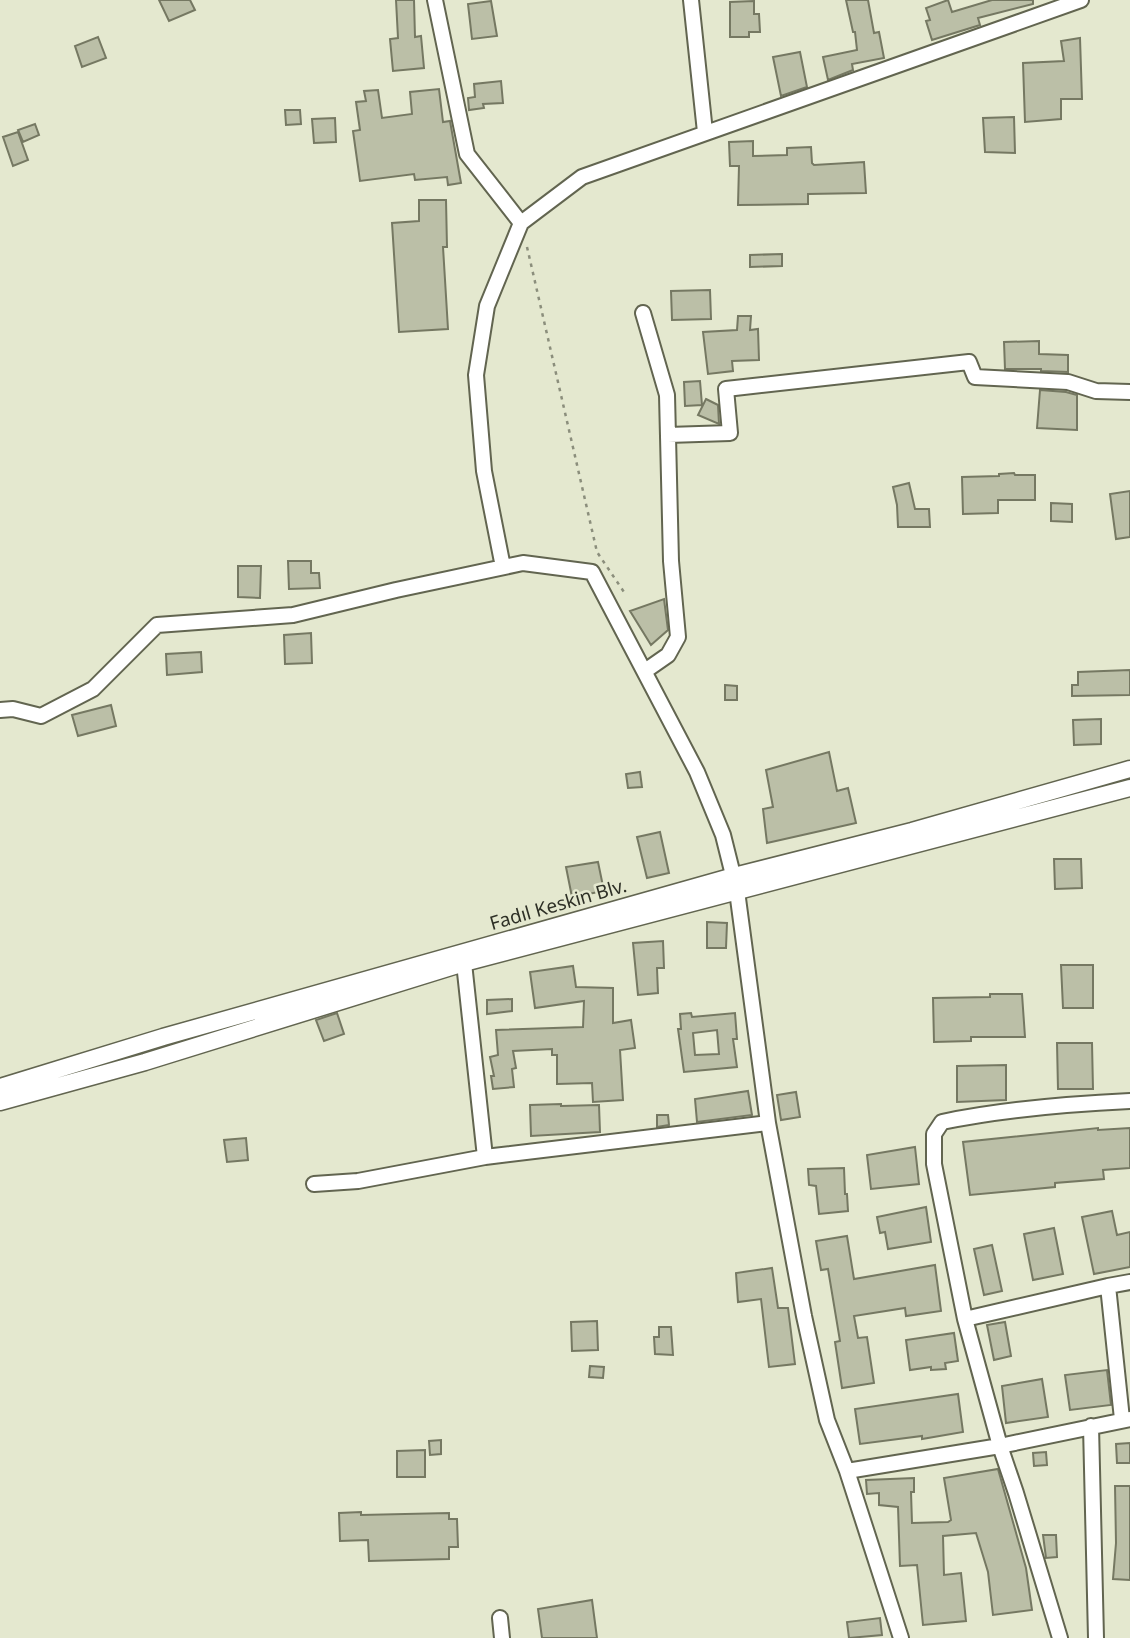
<svg xmlns="http://www.w3.org/2000/svg" width="1130" height="1638" font-family="'Noto Sans',sans-serif">
	<style>
		.building { fill: #bbbfa7; stroke: #757862; stroke-width: 2; fill-rule: evenodd }
		.lines { fill: none; stroke-linecap: round; stroke-linejoin: round }
		.minor-casing { stroke: #626550; stroke-width: 18 }
		.tertiary-casing { stroke: #626550; stroke-width: 19 }
		.path { stroke: #8b8e7c; stroke-width: 2.5; stroke-dasharray: 3.5 5; stroke-linecap: butt }
		.minor { stroke: #fff; stroke-width: 14 }
		.tertiary { stroke: #fff; stroke-width: 16 }
		.labels { text-anchor: middle; dominant-baseline: central; stroke-width: 5; stroke-linejoin: round; paint-order: stroke }
		.street-label { font-size: 19px; fill: #2e3026; stroke: #e4e8cf }
	</style>
	<rect width="100%" height="100%" fill="#e4e8cf"/>
	<path class="building" d="M159,0H190L195,10L169,21Z
		M396,0H414L415,37L421,36L424,68L393,71L390,39L398,38Z
		M846,0H868L874,33L879,32L884,58L852,64L853,70L828,80L823,57L857,50L855,32H853Z
		M948,0L952,12L992,0H1033V4L978,18L980,25L932,40L926,21L930,20L926,8Z
		M491,1L497,36L472,39L468,4Z
		M754,1V14H759L760,32H749V37H730V2Z
		M98,37L106,58L82,67L75,46Z
		M1080,38L1082,99H1061V119L1025,122L1023,63L1064,61L1061,41Z
		M800,52L807,87L781,96L773,57Z
		M501,81L503,103L483,104L484,108L469,110L468,98L475,97L474,84Z
		M439,89L443,122L450,121L461,183L448,185L447,177L415,180L414,174L360,181L353,131L360,130L356,102L366,101L364,91L378,90L382,118L412,114L410,92Z
		M285,110H300L301,124L286,125Z
		M1014,117L1015,153L985,152L983,118Z
		M335,118L336,142L314,143L312,119Z
		M35,124L39,135L23,142L18,130Z
		M18,132L28,160L13,166L3,137Z
		M753,141V156L787,155V148L811,147L812,163L814,165L864,162L866,193L808,194V204L738,205L739,166H730L729,142Z
		M419,200H446L447,247H443L448,329L399,332L392,223L419,221Z
		M782,254V266L750,267V255Z
		M710,290L711,319L672,320L671,291Z
		M738,316H751L750,330L758,329L759,360L732,361L733,371L708,374L703,332L737,330Z
		M1039,341V354L1068,355V372L1041,371V369H1005L1004,342Z
		M700,381L702,405L685,406L684,382Z
		M1040,390L1066,392L1077,395V430L1037,428Z
		M706,399L718,405L719,424L698,415Z
		M1014,473L1015,475H1035V500H998V513L963,514L962,477L999,476V474Z
		M909,483L915,509H929L930,527H898L897,505L893,487Z
		M1130,491V537L1116,539L1110,494Z
		M1051,503L1072,504V522L1051,521Z
		M288,561H311V573H319L320,588L289,589Z
		M238,566H261L260,598L238,597Z
		M664,599L668,630L651,645L630,611Z
		M311,633L312,663L285,664L284,635Z
		M201,652L202,672L167,675L166,654Z
		M1130,670V695L1072,696V685H1078V672Z
		M725,685L737,686V700H725Z
		M111,705L116,726L78,736L72,715Z
		M1101,719V744L1074,745L1073,720Z
		M829,752L837,791L848,788L856,823L767,843L763,809L773,807L766,770Z
		M640,772L642,787L628,788L626,774Z
		M660,832L669,873L647,878L637,837Z
		M1054,859H1081L1082,888L1055,889Z
		M598,862L604,891L572,897L566,867Z
		M707,922L727,923L726,948H707Z
		M663,941L664,968H657L658,993L638,995L633,943Z
		M1061,965H1093V1008H1063Z
		M573,966L576,987L613,988V1023L631,1020L635,1048L620,1050L623,1100L593,1102L592,1083L557,1084V1055H552V1049L513,1051L516,1068L512,1069L514,1087L493,1089L491,1076H494L490,1057L498,1055L496,1030L583,1027L584,1001L535,1008L530,972Z
		M990,994H1022L1025,1037H971V1041L934,1042L933,998L990,997Z
		M512,999V1011L487,1014V1000Z
		M337,1013L344,1034L324,1041L316,1020Z
		M691,1013L692,1017L735,1013L737,1039H733L737,1067L684,1072L678,1029H681L680,1014ZM717,1030L719,1054L695,1055L693,1033Z
		M1057,1043H1092L1093,1089H1058Z
		M1006,1065V1100L957,1102V1066Z
		M748,1091L752,1115L697,1122L695,1099Z
		M796,1092L800,1117L781,1120L777,1095Z
		M561,1104V1106L599,1105L600,1132L531,1136L530,1105Z
		M657,1115H668L669,1125L657,1127Z
		M1098,1128V1130L1130,1128V1168L1103,1170L1104,1179L1055,1183V1187L970,1195L963,1142Z
		M246,1138L248,1160L227,1162L224,1140Z
		M915,1147L919,1184L871,1189L867,1155Z
		M844,1168L845,1194H847L848,1211L819,1214L816,1186L809,1185L808,1169Z
		M926,1207L931,1242L888,1249L885,1232L880,1233L877,1217Z
		M1112,1211L1117,1235L1130,1232V1267L1094,1274L1082,1217Z
		M1054,1228L1063,1274L1033,1280L1024,1234Z
		M847,1236L854,1279L935,1265L941,1311L906,1316L905,1308L854,1316L858,1338L867,1337L874,1383L842,1388L835,1342L840,1341L828,1269L821,1270L816,1241Z
		M992,1245L1002,1291L984,1295L974,1249Z
		M772,1268L778,1308H788L795,1364L769,1367L761,1299L738,1302L736,1273Z
		M597,1321L598,1350L572,1351L571,1322Z
		M1005,1322L1011,1356L994,1360L987,1325Z
		M659,1327H671L673,1355L655,1354L654,1337H659Z
		M954,1333L958,1361L945,1363L946,1369L931,1370V1367L910,1370L906,1340Z
		M590,1366L604,1367L603,1378L589,1377Z
		M1107,1370L1111,1405L1070,1410L1065,1375Z
		M1042,1379L1048,1417L1006,1423L1002,1386Z
		M958,1394L963,1432L922,1439V1436L860,1444L855,1409Z
		M441,1440V1454L430,1455L429,1441Z
		M1130,1443V1463H1117L1116,1444Z
		M425,1450V1477H397V1451Z
		M1046,1452L1047,1465L1034,1466L1033,1453Z
		M998,1469L1026,1568L1032,1610L993,1615L988,1572L976,1533L943,1536L944,1575L961,1573L966,1621L923,1625L917,1565L900,1566L898,1507L879,1505V1493L867,1494L866,1480L914,1478V1492H911L912,1523L948,1522L951,1520L944,1478Z
		M1115,1486H1130V1580L1113,1579L1116,1543Z
		M361,1512V1515L449,1513V1519H457L458,1547H449V1559L369,1561L368,1540L340,1541L339,1513Z
		M1043,1535H1056L1057,1557L1046,1558Z
		M592,1600L597,1638H542L538,1609Z
		M880,1618L882,1635L849,1638L847,1622Z"/>
	<g class="lines">
		<defs>
			<path id="minor" d="M435,0L467,154L521,223
				M691,0L705,132
				M643,313L667,395L671,561L678,637L668,655L645,671
				M668,435L730,433L726,389L969,362L975,377L1068,382L1096,391L1130,392
				M503,567L484,471L476,375L487,306L521,223L582,177L1081,0
				M0,710L13,709L41,716L93,689L157,625L293,615L396,590L523,563L592,572L697,772L723,835L737,891L768,1123L485,1157L358,1181L314,1184
				M464,963L485,1157
				M768,1123L804,1316L827,1420L847,1471L901,1638
				M1108,1286L1130,1282
				M965,1319L1108,1286L1122,1419
				M1091,1426L1096,1638
				M847,1471L1000,1446L1130,1419
				M500,1618L502,1638
				M1060,1638L1016,1493L1000,1446L965,1319L934,1164V1134L942,1122C1004,1109 1067,1104 1130,1101"/>
			<path id="tertiary" d="M0,1087L163,1037L734,876L912,831L1130,769
				M0,1102L145,1062L464,963L1130,788"/>
		</defs>
		<use href="#minor" class="minor-casing"/>
		<use href="#tertiary" class="tertiary-casing"/>
		<path class="path" d="M527,247L597,552L626,595"/>
		<use href="#minor" class="minor"/>
		<use href="#tertiary" class="tertiary"/>
	</g>
	<g class="labels">
		<g class="street-label">
			<text transform="translate(558 904) rotate(-16)">Fadıl Keskin Blv.</text>
		</g>
	</g>
</svg>
